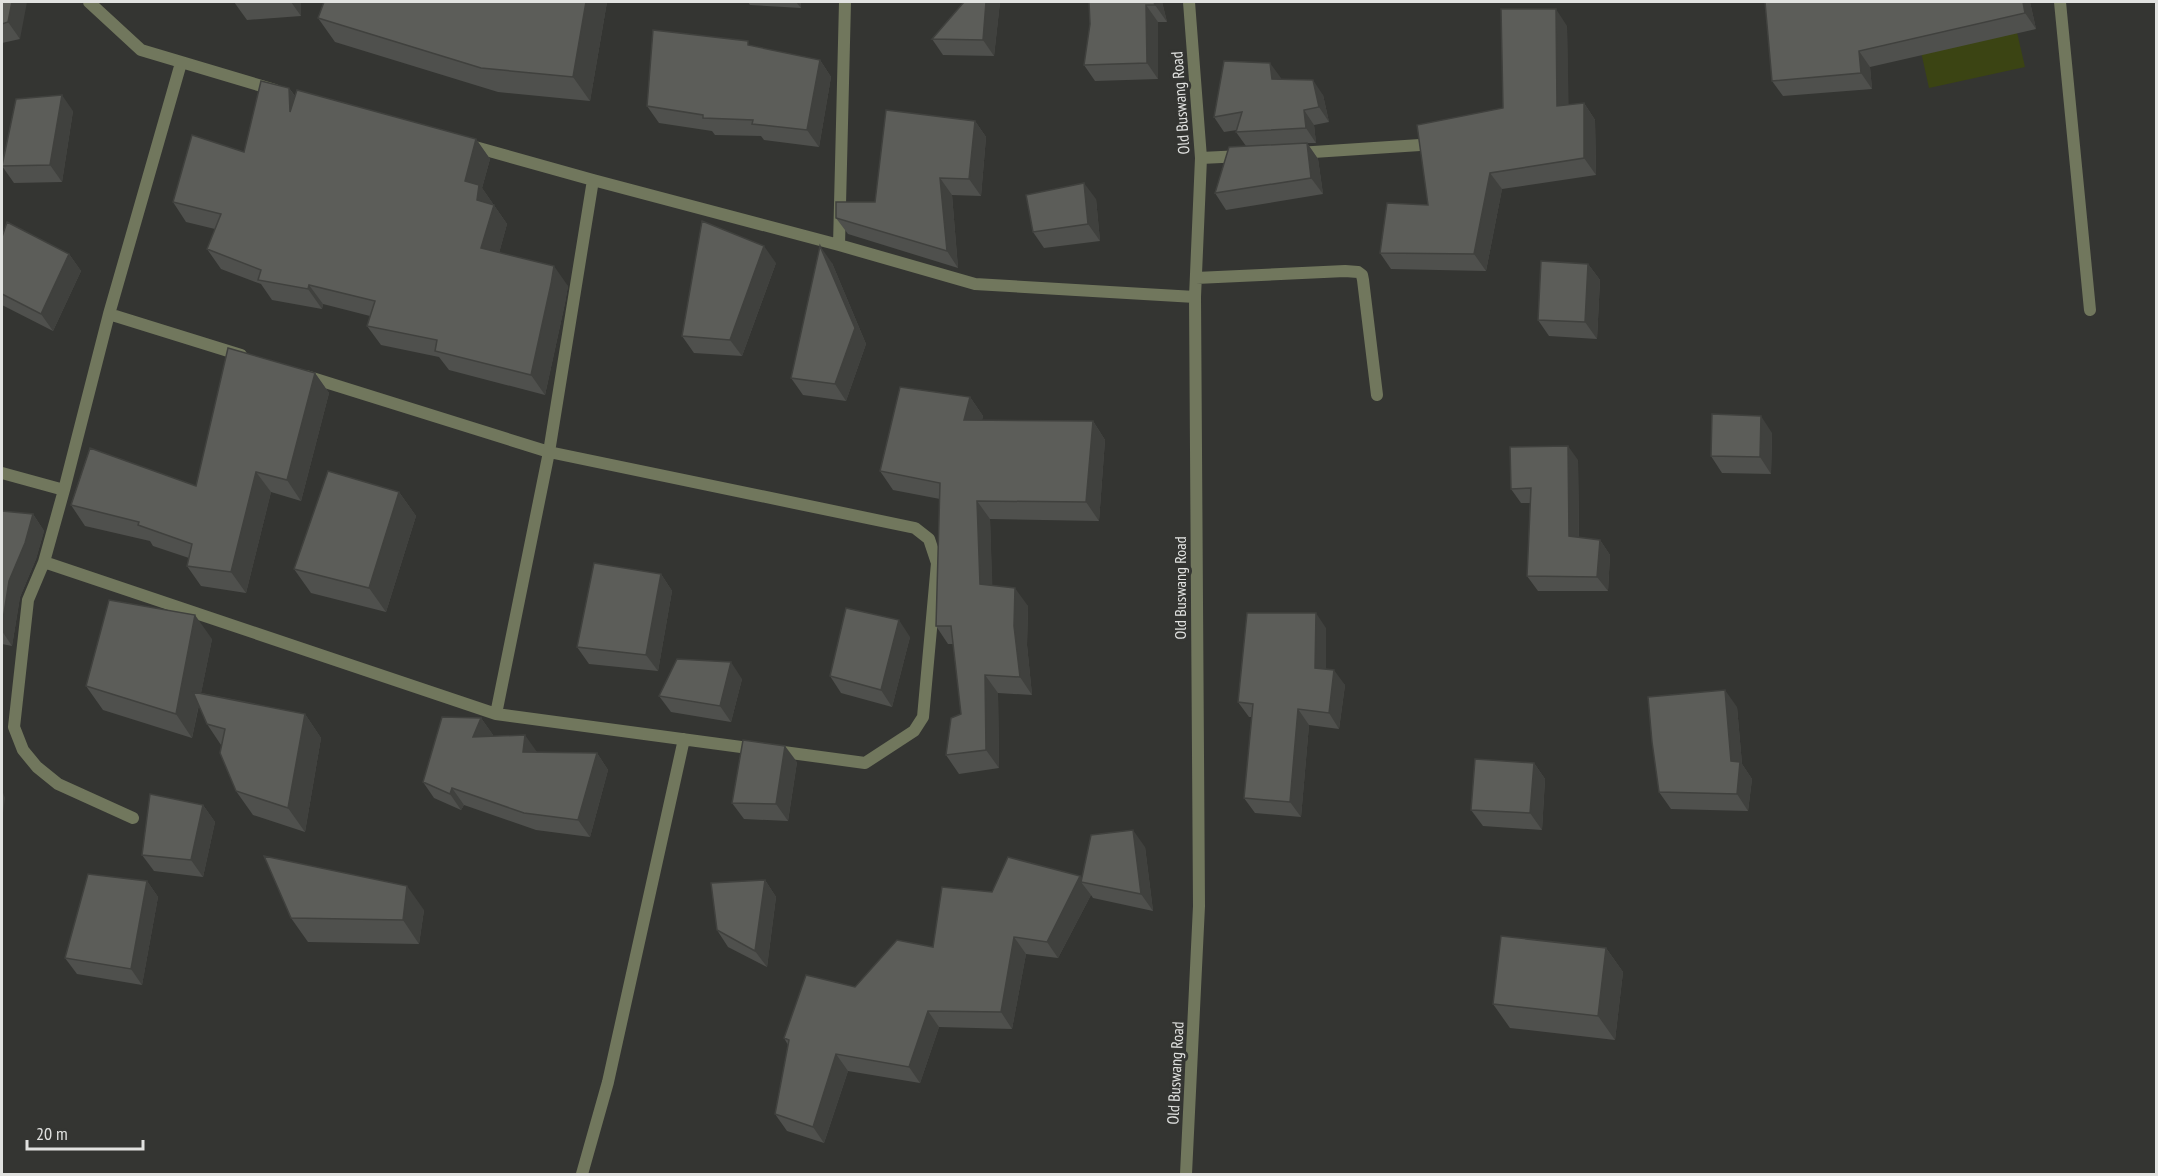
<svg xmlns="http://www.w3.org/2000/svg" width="2158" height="1176" font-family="'PT Sans Narrow',sans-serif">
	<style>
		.green { fill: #3b4413 }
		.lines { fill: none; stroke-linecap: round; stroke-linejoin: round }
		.minor { stroke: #71775d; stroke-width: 12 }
		.wall { fill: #4f504d }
		.shaded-wall { fill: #40413e }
		.building { fill: #5c5d59; stroke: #40413e; stroke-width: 1.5 }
		.labels { text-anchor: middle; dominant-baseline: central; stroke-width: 6; stroke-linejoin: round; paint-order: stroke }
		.street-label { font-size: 16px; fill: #e1e2e0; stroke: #343532 }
	</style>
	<rect width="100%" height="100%" fill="#343532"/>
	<path class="green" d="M1910,2H2010L2025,67L1929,88Z"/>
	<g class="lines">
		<path class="minor" d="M89,2L141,50L275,90
			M2060,2L2090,310
			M468,145L593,180L839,245L975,284L1195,297
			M1298,153L1420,145
			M1201,158L1242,156
			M839,245L845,2
			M1196,278L1345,271L1358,272L1362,275L1363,280L1377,395
			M109,314L241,355
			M306,376L549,452L915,528L929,539L937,563L923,717L914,731L865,763L776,751
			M2,473L64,490L109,314L181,63
			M64,490L44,562L496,714L549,452L593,180
			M44,562L28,600L14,727L23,750L37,767L58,784L133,818
			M496,714L756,749
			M582,1174L608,1082L684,739
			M1186,1174L1199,906L1195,297L1201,158L1189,2"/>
	</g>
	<path class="wall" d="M2,2L20,39L2,43Z
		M234,2H301V16L247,20Z
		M607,2L590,101L498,92L335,42L318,18Z
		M748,2H801V8L750,5Z
		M964,2H1000L994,56L943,55L932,39Z
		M1089,2H1162L1167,22H1158V79L1095,81L1084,65L1090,24Z
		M1765,2H2030L2036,29L1870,67L1872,89L1783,96L1772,81Z
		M1567,26L1568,105L1584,103L1595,120L1596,175L1502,189L1486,271L1391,269L1380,253L1428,205Z
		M751,46L820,60L831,77L819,147L764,140L761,136L715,135L712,131L659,123L647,106Z
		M1281,78V79L1323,95L1329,122L1314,125L1316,143H1307L1318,159L1323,194L1226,210L1215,193L1246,146L1236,132L1237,130L1224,132L1214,117Z
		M289,88L295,96L476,139L490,159L482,188L507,224L499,253L568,286L565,303L545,395L449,370L439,357L381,345L367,326L370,316L323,304L322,309L272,300L261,284L221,269L207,249L215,229L186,222L173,202L244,152Z
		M73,111L62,182L14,183L2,166Z
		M975,121L986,137L981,196L952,195L958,268L848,234L836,218L875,202Z
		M1096,199L1100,241L1044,248L1033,232Z
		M2,237L69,254L81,271L53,331L2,305Z
		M776,263L742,356L694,353L682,336Z
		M832,263L866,344L846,401L803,395L791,378Z
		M1588,264L1600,280L1597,339L1549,336L1538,320Z
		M315,373L329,393L301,501L271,492L246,593L201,586L187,566L189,558L153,546L150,541L85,526L71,505L196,486Z
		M970,397L983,416L982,420L1093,421L1105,440L1099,521L990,519L992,585L1028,606L1027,645L1032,695L998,693L999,768L959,774L946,755L961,714L953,644H948L936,626L940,499L893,490L880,471Z
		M1772,433L1771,474L1722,473L1711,456Z
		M1578,460L1579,537L1600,540L1610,555L1608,591H1538L1527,576L1530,503H1521L1511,489Z
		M399,492L416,516L386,612L311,593L294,569Z
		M2,511L33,514L44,531L36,559L20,597L12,646L2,644Z
		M661,574L672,591L658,671L589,664L577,647Z
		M1326,628V669L1345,685L1339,729L1309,725L1301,817L1255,813L1244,798L1252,717H1249L1238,702Z
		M910,637L892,707L841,693L830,676Z
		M212,639L201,693L305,714L321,738L305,832L253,815L236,791L221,745L207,724L199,705L192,738L103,710L86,686Z
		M742,679L731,722L671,712L659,696Z
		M1737,707L1742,764L1752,779L1748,811L1671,809L1659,792Z
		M481,718L493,735L492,736L537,752L597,753L608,770L590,837L536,830L464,805L461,810L434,798L423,782Z
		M797,762L788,821L744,819L732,803Z
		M1534,763L1545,779L1542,830L1483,826L1471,810Z
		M203,805L215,822L203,877L154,871L142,855Z
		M1145,847L1153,911L1093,898L1091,895L1058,958L1026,954L1012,1029L939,1027L920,1083L848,1071L824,1143L787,1131L775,1114L788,1045L784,1038L855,987L933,947L992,892L1080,876L1082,879Z
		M765,880L776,897L767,967L728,947L717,930Z
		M147,881L158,897L142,985L77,974L65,958Z
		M424,910L419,944L308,942L291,918Z
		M1606,948L1623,972L1615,1040L1510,1028L1493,1004Z"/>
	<path class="shaded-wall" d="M12,2H27L20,39L8,22Z
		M291,2H301V16Z
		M586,2H607L590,101L573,77Z
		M796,2H801V8Z
		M986,2H1000L994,56L983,40Z
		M1154,2H1162L1167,22L1155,5Z
		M2023,2H2030L2036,29L2025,13Z
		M1146,5L1158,22V79L1147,63Z
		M1556,9L1567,26L1569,122L1557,106Z
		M1859,51L1870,67L1872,89L1861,73Z
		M820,60L831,77L819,147L807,130Z
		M1270,63L1281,78L1282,94L1272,79Z
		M1313,80L1323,95L1329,122L1319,107Z
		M289,88L303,108L290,112Z
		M62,95L73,111L62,182L50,165Z
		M1584,103L1595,120L1596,175L1584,158Z
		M1304,110L1314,125L1316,143L1306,128Z
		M975,121L986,137L981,196L969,179Z
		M476,139L490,159L482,188L507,224L495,268L481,248L465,181Z
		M1307,143L1318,159L1323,194L1311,178Z
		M1490,173L1502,189L1486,271L1474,254Z
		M940,178L952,195L958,268L947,251Z
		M1084,183L1096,199L1100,241L1088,224Z
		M764,246L776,263L742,356L730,340Z
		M820,246L832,263L866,344L846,401L835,384Z
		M69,254L81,271L53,331L41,314Z
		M1588,264L1600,280L1597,339L1585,322Z
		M554,266L568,286L565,303L545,395L531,375Z
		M309,285L323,304L322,309L308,289Z
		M315,373L329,393L301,501L287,480Z
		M970,397L983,416L977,438L964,420Z
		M1761,416L1772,433L1771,474L1760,457Z
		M1093,421L1105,440L1099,521L1086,502Z
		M1568,446L1578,460L1579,551L1569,536Z
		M256,472L271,492L246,593L231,572Z
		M399,492L416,516L386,612L369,588Z
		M977,501L990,519L993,602L980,584Z
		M33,514L44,531L36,559L20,597L12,646L2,631V626L9,581Z
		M1600,540L1610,555L1608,591L1597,577Z
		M661,574L672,591L658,671L646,655Z
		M1015,588L1028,606L1027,645L1032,695L1020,677L1014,626Z
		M1316,613L1326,628V683L1315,668Z
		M195,615L212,639L192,738L176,714Z
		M899,620L910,637L892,707L881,690Z
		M731,662L742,679L731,722L720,706Z
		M1334,670L1345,685L1339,729L1329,713Z
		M985,675L998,693L999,768L986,750Z
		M1725,690L1737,707L1742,764L1752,779L1748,811L1737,794L1731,761Z
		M1298,709L1309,725L1301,817L1290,802Z
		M305,714L321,738L305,832L288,808Z
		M481,718L493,735L485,753L473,737Z
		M525,735L537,752H523Z
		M785,746L797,762L788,821L776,804Z
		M597,753L608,770L590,837L578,820Z
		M1534,763L1545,779L1542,830L1530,813Z
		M452,788L464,805L461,810L450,794Z
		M2,790L5,798L3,813L2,811Z
		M203,805L215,822L203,877L191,860Z
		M1133,830L1145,847L1153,911L1141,894Z
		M1080,876L1085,882H1081L1091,895L1058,958L1047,942Z
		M765,880L776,897L767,967L755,951Z
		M147,881L158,897L142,985L131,969Z
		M407,886L424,910L419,944L403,920Z
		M1014,937L1026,954L1012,1029L1001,1012Z
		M1606,948L1623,972L1615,1040L1598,1016Z
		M928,1011L939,1027L920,1083L909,1067Z
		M836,1054L848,1071L824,1143L813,1127Z"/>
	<path class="building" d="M2,2H12L8,22L2,24Z
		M324,2H586L573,77L481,68L318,18Z
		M964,2H986L983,40L932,39Z
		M1089,2H1154L1155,5H1146L1147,63L1084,65L1090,24Z
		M1765,2H2023L2025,13L1859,51L1861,73L1772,81Z
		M1501,9H1556L1557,106L1584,103V158L1490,173L1474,254L1380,253L1387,203L1428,205L1417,125L1503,108Z
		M653,30L748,41V45L820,60L807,130L752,124L753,120L703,118V115L647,106Z
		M1224,61L1270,63L1272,79L1313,80L1319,107L1304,110L1306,128L1236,132L1242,112L1214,117Z
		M261,81L289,88L290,112L297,90L476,139L465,181L479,185L477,200L494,205L481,248L554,266L551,284L531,375L435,351L437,340L367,326L375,301L309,285L308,289L258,280L261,270L207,249L221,214L173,202L192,135L244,152Z
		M62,95L50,165L2,166L16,99Z
		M886,110L975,121L969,179L940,178L947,251L836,218V202H875Z
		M1307,143L1311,178L1215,193L1229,147Z
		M1084,183L1088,224L1033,232L1026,195Z
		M702,221L764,246L730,340L682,336Z
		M7,222L69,254L41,314L2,294V237Z
		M820,246L855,328L835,384L791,378Z
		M1541,261L1588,264L1585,322L1538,320Z
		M228,348L315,373L287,480L256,472L231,572L187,566L192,544L138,525L139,522L71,505L90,448L196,486Z
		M900,387L970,397L964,420L1093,421L1086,502L977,501L980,584L1015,588L1014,626L1020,677L985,675L986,750L946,755L951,718L961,714L951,626H936L940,483L880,471Z
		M1712,414L1761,416L1760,457L1711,456Z
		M1568,446L1569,536L1600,540L1597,577L1527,576L1531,488L1511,489L1510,447Z
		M328,471L399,492L369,588L294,569Z
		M2,511L33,514L25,543L9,581L2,626Z
		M594,563L661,574L646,655L577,647Z
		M109,600L195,615L176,714L86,686Z
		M846,608L899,620L881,690L830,676Z
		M1247,613H1316L1315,668L1334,670L1329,713L1298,709L1290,802L1244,798L1253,704L1238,702Z
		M677,659L731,662L720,706L659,696Z
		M1725,690L1731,761L1740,762L1737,794L1659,792L1652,742L1648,697Z
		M193,692L305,714L288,808L236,791L220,753L225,729L207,724Z
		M442,717L481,718L473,737L525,735L523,752L597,753L578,820L524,813L452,788L450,794L423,782Z
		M743,740L785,746L776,804L732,803Z
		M1475,759L1534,763L1530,813L1471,810Z
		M150,794L203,805L191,860L142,855Z
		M1133,830L1141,894L1081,882L1091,835Z
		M264,856L407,886L403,920L291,918Z
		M1008,857L1080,876L1047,942L1014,937L1001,1012L928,1011L909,1067L836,1054L813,1127L775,1114L789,1040L784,1038L806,975L855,987L897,940L933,947L942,887L992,892Z
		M88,874L147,881L131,969L65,958Z
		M765,880L755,951L717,930L711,883Z
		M1501,936L1606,948L1598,1016L1493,1004Z"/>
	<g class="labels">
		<g class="street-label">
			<text transform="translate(1180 103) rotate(-94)">Old Buswang Road</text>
			<text transform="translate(1180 588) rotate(-90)">Old Buswang Road</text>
			<text transform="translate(1175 1073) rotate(-87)">Old Buswang Road</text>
		</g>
	</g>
	<rect width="2158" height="1176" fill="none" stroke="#e1e2e0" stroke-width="6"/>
	<path d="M27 1140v9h116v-9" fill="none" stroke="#e1e2e0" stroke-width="3"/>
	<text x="36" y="1140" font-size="18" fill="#e1e2e0" stroke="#343532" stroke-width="4.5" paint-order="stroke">20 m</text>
</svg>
